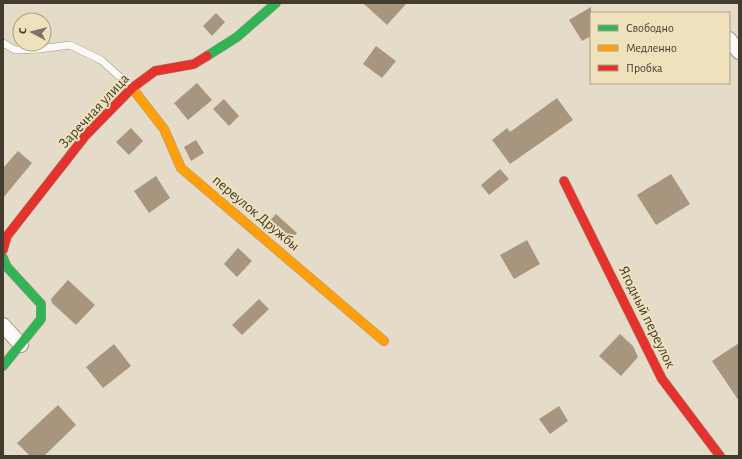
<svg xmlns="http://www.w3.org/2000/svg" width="742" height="459" font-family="'Alegreya Sans',sans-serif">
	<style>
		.building { fill: #a7967d }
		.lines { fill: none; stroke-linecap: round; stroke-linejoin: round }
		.lane-casing { stroke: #9c9788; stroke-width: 8 }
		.street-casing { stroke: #9c9788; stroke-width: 16 }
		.fast-casing { stroke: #9c9788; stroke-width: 10 }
		.slow-casing { stroke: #9c9788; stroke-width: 10 }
		.jam-casing { stroke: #9c9788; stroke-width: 10 }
		.lane { stroke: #fbfaf7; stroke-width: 7 }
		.street { stroke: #fbfaf7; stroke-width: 14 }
		.fast { stroke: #30b455; stroke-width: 9 }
		.slow { stroke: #ff9f0a; stroke-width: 9 }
		.jam { stroke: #e5322d; stroke-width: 9 }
		.labels { text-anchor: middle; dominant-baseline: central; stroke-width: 4; stroke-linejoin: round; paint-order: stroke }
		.street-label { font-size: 15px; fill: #423c2e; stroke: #f0e1bd }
	</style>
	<rect width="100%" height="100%" fill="#e4dcc9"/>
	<path class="building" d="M363,3H407L387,25Z
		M591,7V36L582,41L569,20Z
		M216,13L225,22L212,36L203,26Z
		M376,46L396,61L382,78L363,64Z
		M197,83L212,100L188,120L174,103Z
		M557,98L573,120L510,164L492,140L507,128L510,132Z
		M224,99L239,116L229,126L213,109Z
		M131,128L143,141L129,155L116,142Z
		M196,140L204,153L191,161L184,147Z
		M18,151L32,163L3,198V168Z
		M500,169L509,179L489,195L481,185Z
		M671,174L690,204L656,225L637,195Z
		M156,176L170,198L149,213L134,191Z
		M276,214L297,233L288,244L266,225Z
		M527,240L540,264L514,279L500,255Z
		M238,248L252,261L237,277L224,264Z
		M68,280L95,305L76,325L52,303L51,299Z
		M259,299L269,309L242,335L232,325Z
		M620,334L633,346L638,357L621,376L599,356Z
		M739,343V401L712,361Z
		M114,344L131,366L103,388L86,367Z
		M58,405L76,425L44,456H30L17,443Z
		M559,406L568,421L550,434L539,419Z"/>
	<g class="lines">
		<defs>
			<path id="lane" d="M3,43L15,50L39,49L70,45L101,60L131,87"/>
			<path id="street" d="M729,39L739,52
				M3,325L21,345"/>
			<path id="fast" d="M207,56L237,37L276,3
				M3,258L7,267L41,304V319L3,366"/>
			<path id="slow" d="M132,88L164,129L181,168L384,341"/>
			<path id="jam" d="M564,181L662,379L720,456
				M3,250L7,236L86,135L132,88L155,71L194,64L207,56"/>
		</defs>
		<use href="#lane" class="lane-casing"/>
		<use href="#street" class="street-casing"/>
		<use href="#fast" class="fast-casing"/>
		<use href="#slow" class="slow-casing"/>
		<use href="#jam" class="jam-casing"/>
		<use href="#lane" class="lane"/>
		<use href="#street" class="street"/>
		<use href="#fast" class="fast"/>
		<use href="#slow" class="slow"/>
		<use href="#jam" class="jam"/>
	</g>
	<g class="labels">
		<g class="street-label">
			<text transform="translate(94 111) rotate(-47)">Заречная улица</text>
			<text transform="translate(256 213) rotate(40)">переулок Дружбы</text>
			<text transform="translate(647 317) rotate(64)">Ягодный переулок</text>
		</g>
	</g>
	<rect width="742" height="459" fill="none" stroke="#423c2e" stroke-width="8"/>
	<rect x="590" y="12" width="140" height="72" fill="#f0e1bd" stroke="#aa9f84"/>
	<rect x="598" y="25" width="20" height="6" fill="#30b455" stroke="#aa9f84"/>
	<text x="626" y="32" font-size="12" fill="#423c2e">Свободно</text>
	<rect x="598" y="45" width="20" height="6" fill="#ff9f0a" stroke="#aa9f84"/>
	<text x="626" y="52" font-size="12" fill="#423c2e">Медленно</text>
	<rect x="598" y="65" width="20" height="6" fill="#e5322d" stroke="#aa9f84"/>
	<text x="626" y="72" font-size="12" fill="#423c2e">Пробка</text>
	<g transform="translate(32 32) rotate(277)"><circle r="19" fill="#f0e1bd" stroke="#aa9f84"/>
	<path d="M0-3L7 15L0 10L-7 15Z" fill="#7b7464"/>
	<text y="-6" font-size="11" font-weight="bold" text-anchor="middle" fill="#423c2e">С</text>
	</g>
</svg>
